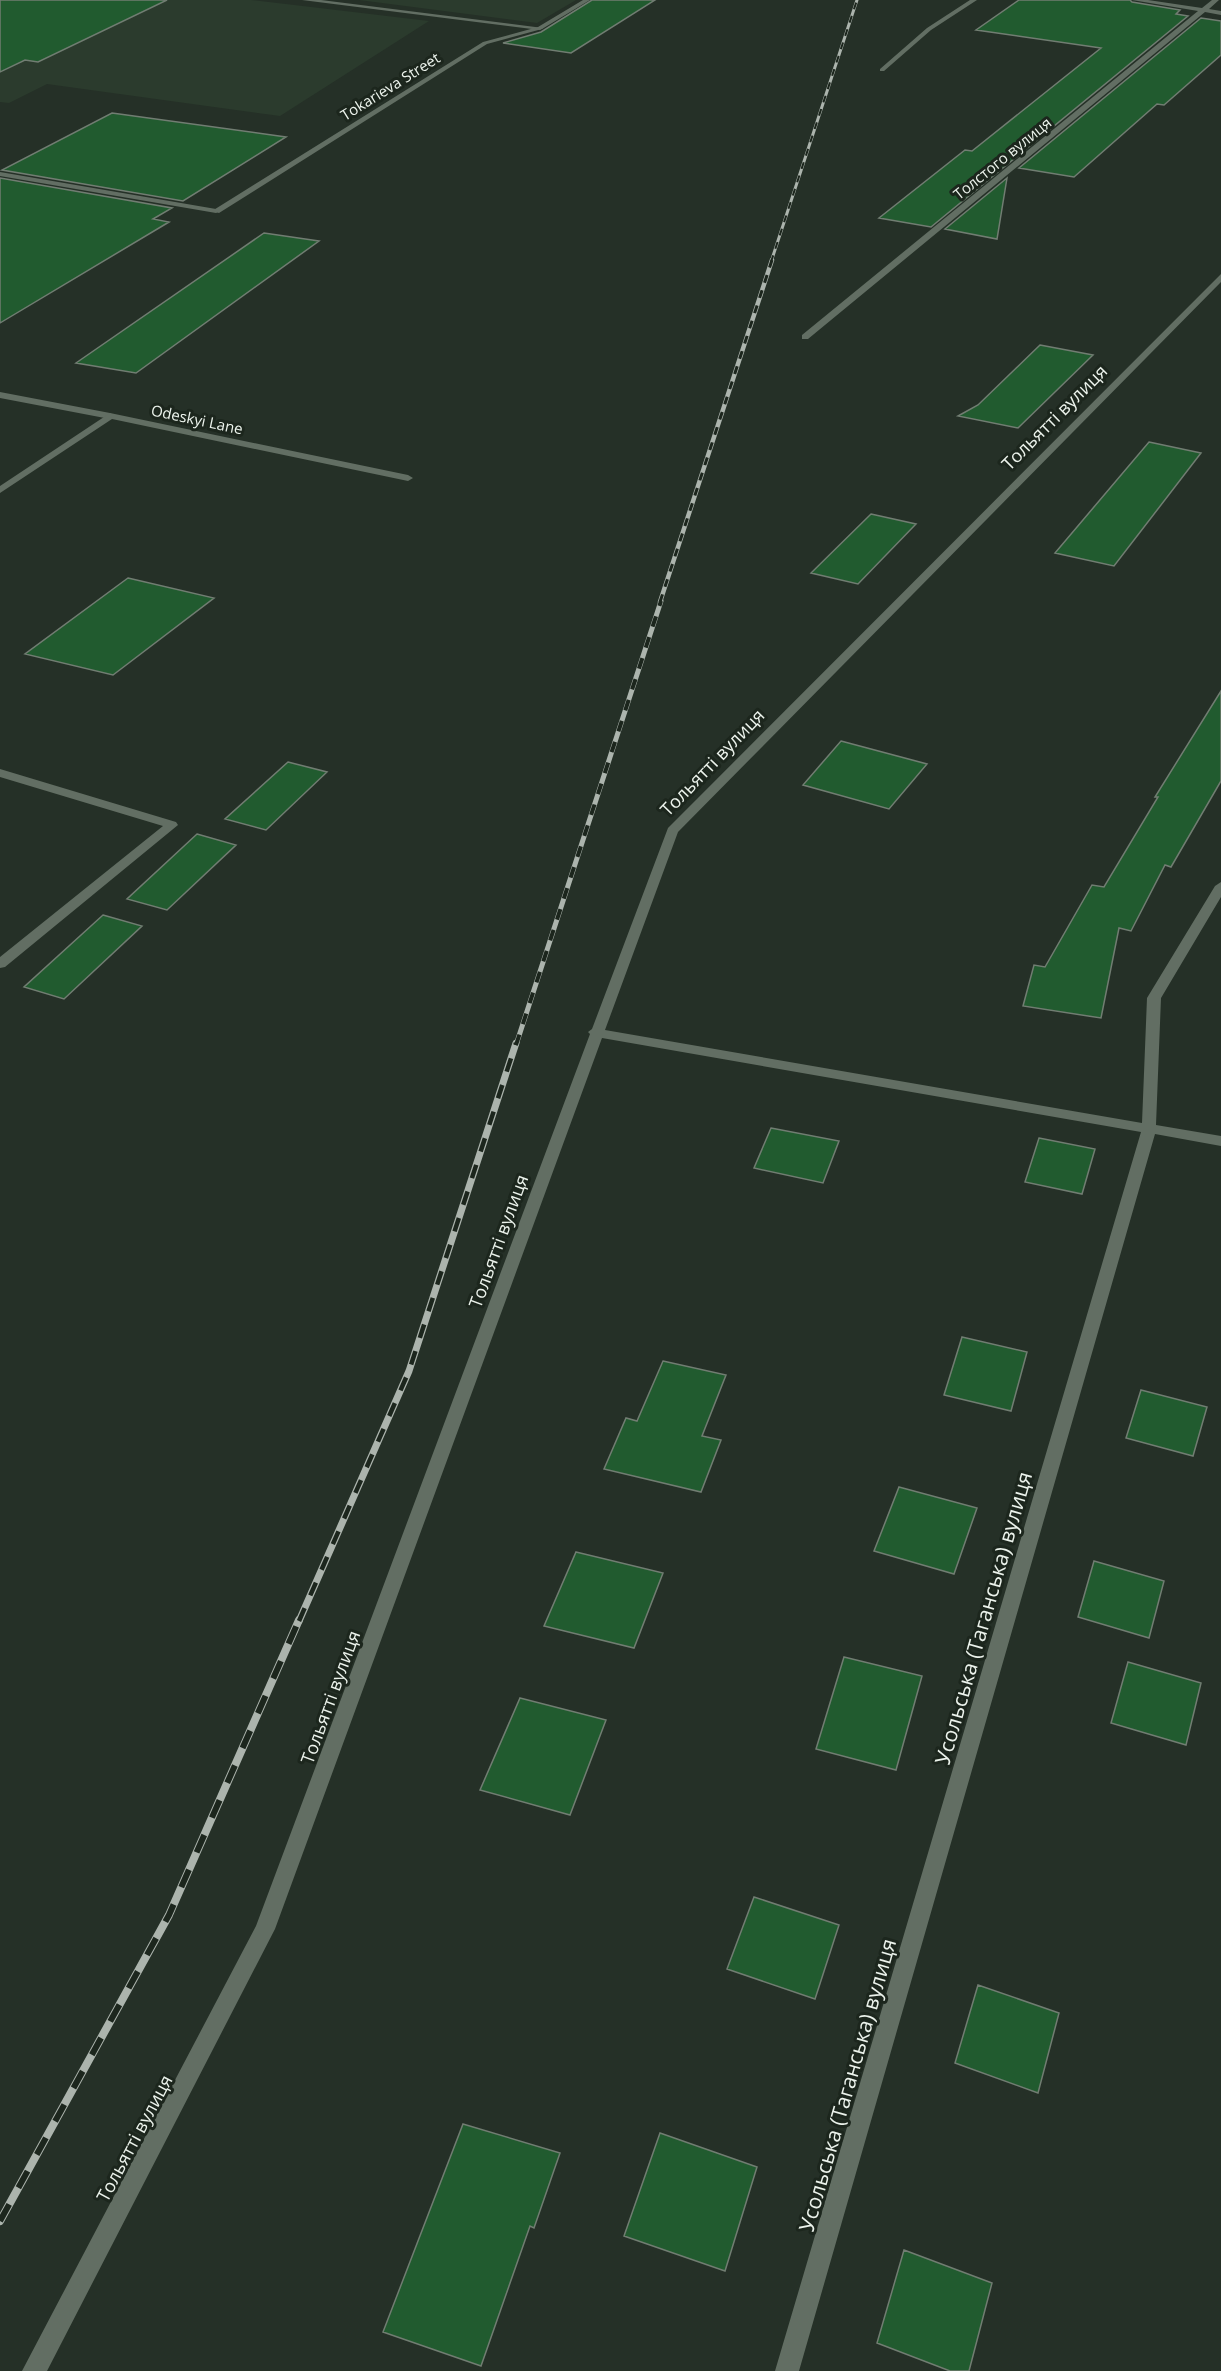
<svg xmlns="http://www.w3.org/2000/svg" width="1221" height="2371" font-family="'Open Sans',sans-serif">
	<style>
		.built { fill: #2b3b2d }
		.building { fill: #215b2f; stroke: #717d72; stroke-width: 1.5 }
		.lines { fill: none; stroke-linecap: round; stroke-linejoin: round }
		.lane { fill: #626e63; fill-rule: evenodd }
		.street { fill: #626e63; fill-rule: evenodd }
		.rail-far4-casing { stroke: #acb4ad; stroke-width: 3 }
		.rail-far3-casing { stroke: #acb4ad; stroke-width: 4.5 }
		.rail-far2-casing { stroke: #acb4ad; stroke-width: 5 }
		.rail-far1-casing { stroke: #acb4ad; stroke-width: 7 }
		.rail-casing { stroke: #acb4ad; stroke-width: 8 }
		.rail-far4 { stroke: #1c261d; stroke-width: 2; stroke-dasharray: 7; stroke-linecap: butt }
		.rail-far3 { stroke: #1c261d; stroke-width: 3; stroke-dasharray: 8; stroke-linecap: butt }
		.rail-far2 { stroke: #1c261d; stroke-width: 4; stroke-dasharray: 11; stroke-linecap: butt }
		.rail-far1 { stroke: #1c261d; stroke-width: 4.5; stroke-dasharray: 14; stroke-linecap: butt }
		.rail { stroke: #1c261d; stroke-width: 6; stroke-dasharray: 19; stroke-linecap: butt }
		.labels { text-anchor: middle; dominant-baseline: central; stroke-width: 6; stroke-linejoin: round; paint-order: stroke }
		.far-street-label { font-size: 15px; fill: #ecf3ec; stroke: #1c261d }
		.street-label { font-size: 18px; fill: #ecf3ec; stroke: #1c261d }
		.near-street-label { font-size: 21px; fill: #ecf3ec; stroke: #1c261d }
	</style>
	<rect width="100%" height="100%" fill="#253027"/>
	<path class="built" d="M0,0H251L429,21L280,116L47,84L9,103L0,102Z
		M359,0H576L537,23Z"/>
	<path class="building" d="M0,0H167L38,62L25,60L0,72Z
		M592,0H655L571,53L503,43L541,32Z
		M1019,0H1130L1132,2L1180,10L1176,14L1188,16L931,227L879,218L965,150L972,151L1101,48L976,30Z
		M1201,18L1221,21V55L1164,105L1157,104L1074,177L1019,168Z
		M112,113L286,137L183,201L2,170Z
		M0,178L172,208L153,219L169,222L0,323Z
		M1007,178L997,239L945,229Z
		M264,233L319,241L136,373L76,363Z
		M1040,345L1093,355L1018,428L958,416L978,405Z
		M1149,442L1201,453L1114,566L1055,553Z
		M871,514L916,524L858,584L811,573Z
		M128,578L214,598L113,675L25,654Z
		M1221,691V781L1171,867L1165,865L1131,931L1119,928L1101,1018L1023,1006L1034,965L1045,967L1092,885L1104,887L1158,797H1155Z
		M841,741L927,764L889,809L803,785Z
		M288,762L327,772L266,830L225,819Z
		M197,834L236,845L167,910L127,899Z
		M103,915L142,926L64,999L24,987Z
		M771,1128L839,1141L823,1183L754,1168Z
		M1039,1138L1095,1149L1082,1194L1025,1182Z
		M962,1337L1027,1352L1011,1411L944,1395Z
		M663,1361L726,1375L702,1436L721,1440L701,1492L604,1469L626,1418L637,1421Z
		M1141,1390L1207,1407L1193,1456L1126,1438Z
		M899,1487L977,1508L954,1574L874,1551Z
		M576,1552L663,1573L634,1648L544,1626Z
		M1094,1561L1164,1581L1149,1638L1078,1617Z
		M844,1657L922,1676L896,1770L816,1749Z
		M1128,1662L1201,1683L1186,1745L1111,1723Z
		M520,1698L606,1720L570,1815L480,1790Z
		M754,1897L839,1925L815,1999L727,1969Z
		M978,1985L1059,2013L1038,2093L955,2063Z
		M463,2124L560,2153L534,2228L530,2226L481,2366L383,2332Z
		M660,2133L757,2167L725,2271L624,2236Z
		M904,2250L992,2283L969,2371H950L877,2343Z"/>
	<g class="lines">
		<path class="lane" d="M302,0H321L543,28L540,30Z
			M0,172L216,209L220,211L216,213L0,176Z
			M0,392L110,413L115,416L110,419L0,398Z
			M0,769L176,822L178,825L5,967L0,968V957L163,826L0,777Z"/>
		<path class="street" d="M583,0H590L542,29L487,44L219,213L212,211L483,42L538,27Z
			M970,0H977L931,30L884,71H880V69L927,28Z
			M1132,0H1148L1202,8L1212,0H1219L1209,9L1221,11V15L1205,12L808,339H802V335L1198,11Z
			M1221,274V282L678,832L605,1030L1142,1123L1147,998L1215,886L1221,882V897L1161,998L1156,1125L1221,1136V1146L1155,1134L799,2371H775L1141,1132L602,1038L275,1929L47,2371H22L256,1926L590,1034L588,1032L592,1029L668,828Z
			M110,413L408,475L413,478L408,481L112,419L0,493V486Z"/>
		<defs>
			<path id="rail-far4" d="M771,262L857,0"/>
			<path id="rail-far3" d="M660,602L772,260"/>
			<path id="rail-far2" d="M516,1045L661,601"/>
			<path id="rail-far1" d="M299,1621L409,1371L516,1043"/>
			<path id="rail" d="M0,2221L169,1915L299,1620"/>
		</defs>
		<use href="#rail-far4" class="rail-far4-casing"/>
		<use href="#rail-far3" class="rail-far3-casing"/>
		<use href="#rail-far2" class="rail-far2-casing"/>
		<use href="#rail-far1" class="rail-far1-casing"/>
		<use href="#rail" class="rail-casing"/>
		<use href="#rail-far4" class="rail-far4"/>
		<use href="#rail-far3" class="rail-far3"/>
		<use href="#rail-far2" class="rail-far2"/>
		<use href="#rail-far1" class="rail-far1"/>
		<use href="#rail" class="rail"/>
	</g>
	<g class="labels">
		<g class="far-street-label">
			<text transform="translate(390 86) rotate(-32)">Tokarieva Street</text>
			<text transform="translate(1002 158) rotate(-39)">Толстого вулиця</text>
			<text transform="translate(197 419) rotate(12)">Odeskyi Lane</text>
		</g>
		<g class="street-label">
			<text transform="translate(1054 417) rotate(-45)">Тольятті вулиця</text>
			<text transform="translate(712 762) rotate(-46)">Тольятті вулиця</text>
			<text transform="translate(498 1241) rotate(-70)">Тольятті вулиця</text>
			<text transform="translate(330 1697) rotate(-70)">Тольятті вулиця</text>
			<text transform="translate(134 2138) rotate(-62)">Тольятті вулиця</text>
		</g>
		<g class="near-street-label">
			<text transform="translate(983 1618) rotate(-74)">Усольська (Таганська) вулиця</text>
			<text transform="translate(847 2085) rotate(-74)">Усольська (Таганська) вулиця</text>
		</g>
	</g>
</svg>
